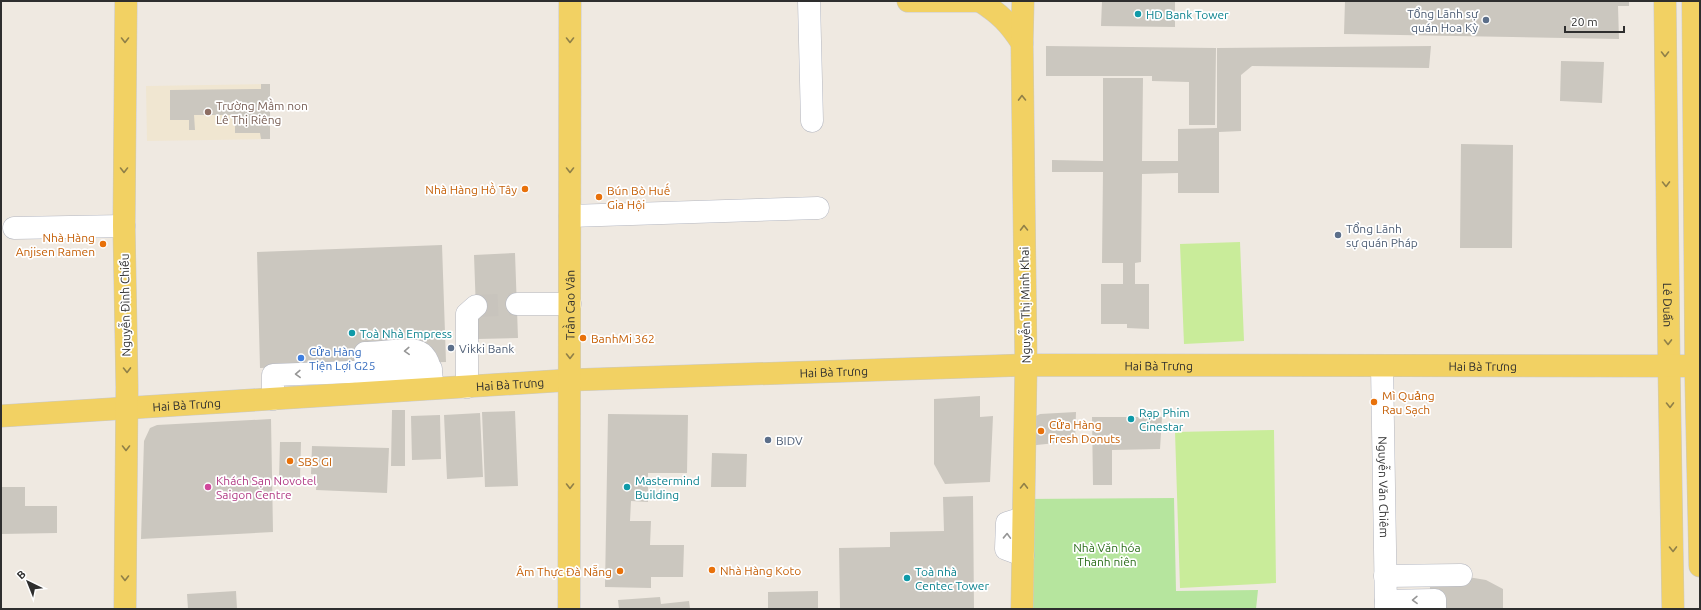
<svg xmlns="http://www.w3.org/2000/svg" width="1701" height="610" font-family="Ubuntu,sans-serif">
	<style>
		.education { fill: #f0e6d1 }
		.green { fill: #b6e59e }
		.pitch { fill: #c9ec9a }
		.building { fill: #cbc7bf }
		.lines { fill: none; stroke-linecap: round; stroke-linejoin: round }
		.minor-tunnel { stroke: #c8c4bd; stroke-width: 22; stroke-dasharray: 22 11; stroke-linecap: butt }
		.minor-casing { stroke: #b4b7c1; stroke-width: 23 }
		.major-casing { stroke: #c9c9c9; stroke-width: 23 }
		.minor { stroke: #fff; stroke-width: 22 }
		.major { stroke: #f2d163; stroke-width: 22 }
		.oneway { stroke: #908048 }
		.oneway2 { stroke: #969696 }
		.culture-dot { fill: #0f9aa8; stroke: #fff; stroke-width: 1.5 }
		.service-dot { fill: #5c6f8a; stroke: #fff; stroke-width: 1.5 }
		.education-dot { fill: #8d6e63; stroke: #fff; stroke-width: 1.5 }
		.food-dot { fill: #e8710a; stroke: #fff; stroke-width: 1.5 }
		.shop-dot { fill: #3f7fe0; stroke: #fff; stroke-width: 1.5 }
		.hotel-dot { fill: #d1479c; stroke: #fff; stroke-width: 1.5 }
		.labels { text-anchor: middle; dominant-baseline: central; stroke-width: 3.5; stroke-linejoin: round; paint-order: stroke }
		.service-label { font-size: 12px; fill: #4e5e75; stroke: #fff; text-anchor: start }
		.culture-label { font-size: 12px; fill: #0d838f; stroke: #fff; text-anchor: start }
		.education-label { font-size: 12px; fill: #785e54; stroke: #fff; text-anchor: start }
		.food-label { font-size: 12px; fill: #c56008; stroke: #fff; text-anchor: start }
		.street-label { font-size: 12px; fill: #2e2e2e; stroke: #fff }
		.shop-label { font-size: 12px; fill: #366cbe; stroke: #fff; text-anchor: start }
		.hotel-label { font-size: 12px; fill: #b23c85; stroke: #fff; text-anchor: start }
		.park-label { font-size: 12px; fill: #2c6e1b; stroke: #fff }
	</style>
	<rect width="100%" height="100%" fill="#efe9e1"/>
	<path class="education" d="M270,84V139L147,141L146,86Z"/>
	<path class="green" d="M1174,498L1176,591L1258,590L1256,609H1022L1021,499Z"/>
	<path class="pitch" d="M1240,242L1244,341L1184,344L1180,244Z
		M1274,430L1276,583L1180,588L1175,432Z"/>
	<path class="building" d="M1102,1H1175V27L1101,26Z
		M1345,1H1629V6H1618L1619,39L1344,34Z
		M1046,46L1216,48L1215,125H1189V82L1152,81V76H1046Z
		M1431,46L1429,68L1252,66L1241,75V131L1219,132V193H1178V173L1142,174L1141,262L1135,263V284H1149V329L1127,328V324H1101V284H1123V263H1102L1103,172H1052V160L1103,161V78H1143L1142,161H1178V129L1217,128V48Z
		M1561,61L1604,62L1602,103L1560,101Z
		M261,84H270V139H261L260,133H235V115H194L195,130H189V120H170V90L261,89Z
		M1461,144L1513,145L1512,248H1460Z
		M442,245L446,362L260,368L257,252Z
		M515,253L518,338L477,339L474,255Z
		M980,396V417L993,416L990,482L945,484L934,464V399Z
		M392,410H405V466H391Z
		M515,411L518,486L485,487L482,412Z
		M1076,412L1075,441L1027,446L1032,418L1040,414Z
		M480,413L483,477L447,479L444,415Z
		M608,414L688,415L687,473H648V502L631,501L630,521H651L650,545H684L683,577H651V588L605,587Z
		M440,415L441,459L412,460L411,416Z
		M1092,417H1162L1160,449L1112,450V485H1093Z
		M271,419L273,532L141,539L144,441L150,428L157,425Z
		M280,442H301L300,479L279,480Z
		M312,446L389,448L387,493L316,490L317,475L311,474Z
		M712,453L747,454L746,487H711Z
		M1,487H25V506H57V533L1,534Z
		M973,496L974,609H840L839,548L890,547V532L944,531L943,497Z
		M1468,577L1486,580L1503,589V609H1430V582Z
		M236,591L237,609H188L187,594Z
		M818,591V609H768V592Z
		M660,597L661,604L689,601L690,609H619L618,600Z"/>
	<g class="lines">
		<path class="minor-tunnel" d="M476,306L517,304"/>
		<defs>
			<g id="minor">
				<path d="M809,1L812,121"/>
				<path d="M570,216L818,208"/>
				<path d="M14,228L124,226"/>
				<path d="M517,304H570"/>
				<path id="s1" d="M1382,366L1386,609"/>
				<path d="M367,386L365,353C375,353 408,349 416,351C428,354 431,370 432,380"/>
				<path d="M467,387V314L476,306"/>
				<path d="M273,399V375L431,369"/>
				<path d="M1023,555L1006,549L1007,523L1023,518"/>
				<path d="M1385,576L1461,575"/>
				<path d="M1386,601L1435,600V609"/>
			</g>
			<g id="major">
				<path d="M908,1H982"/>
				<path d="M980,1C1000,14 1009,23 1022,43"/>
				<path id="s2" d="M1665,1L1669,366L1673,609"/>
				<path d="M1693,1L1696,381L1700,566"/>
				<path id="s3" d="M1,416L570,380L1026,365L1700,366"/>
				<path d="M125,609L127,387L124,226L126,1"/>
				<path id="s4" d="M569,609L570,1"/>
				<path d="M1022,609L1026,365L1022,43L1023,1"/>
			</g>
		</defs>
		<use href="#minor" class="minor-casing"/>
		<use href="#major" class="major-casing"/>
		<use href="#minor" class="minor"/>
		<use href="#major" class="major"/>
	</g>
	<defs><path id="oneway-chevron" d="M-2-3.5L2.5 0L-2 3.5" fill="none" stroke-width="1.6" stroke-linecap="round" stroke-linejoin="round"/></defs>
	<g class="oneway">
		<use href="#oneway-chevron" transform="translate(125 40) rotate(90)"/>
		<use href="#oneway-chevron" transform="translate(570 40) rotate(90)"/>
		<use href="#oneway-chevron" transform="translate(1665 54) rotate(90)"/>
		<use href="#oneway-chevron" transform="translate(1022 98) rotate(-91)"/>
		<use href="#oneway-chevron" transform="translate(124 170) rotate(90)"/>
		<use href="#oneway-chevron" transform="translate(570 170) rotate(90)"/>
		<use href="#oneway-chevron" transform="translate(1666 184) rotate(89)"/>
		<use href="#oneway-chevron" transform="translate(1024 228) rotate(-91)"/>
		<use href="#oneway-chevron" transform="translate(1668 342) rotate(89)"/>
		<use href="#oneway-chevron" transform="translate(570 356) rotate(90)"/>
		<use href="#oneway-chevron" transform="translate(127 370) rotate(89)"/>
		<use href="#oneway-chevron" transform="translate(1670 405) rotate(89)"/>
		<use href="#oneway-chevron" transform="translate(126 448) rotate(90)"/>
		<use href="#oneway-chevron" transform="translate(570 486) rotate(90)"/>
		<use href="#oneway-chevron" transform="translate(1024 486) rotate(-89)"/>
		<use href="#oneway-chevron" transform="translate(1673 549) rotate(89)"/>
		<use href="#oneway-chevron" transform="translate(125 578) rotate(90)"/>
	</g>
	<g class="oneway2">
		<use href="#oneway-chevron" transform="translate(407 351) rotate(177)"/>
		<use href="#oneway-chevron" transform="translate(298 374) rotate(178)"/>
		<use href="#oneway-chevron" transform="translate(1007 536) rotate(-88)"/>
		<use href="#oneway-chevron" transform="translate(1415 600) rotate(179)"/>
	</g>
	<g class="culture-dot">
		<circle cx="1138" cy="14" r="4"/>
		<circle cx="352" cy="333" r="4"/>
		<circle cx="1131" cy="419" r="4"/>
		<circle cx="627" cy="487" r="4"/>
		<circle cx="907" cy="578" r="4"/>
	</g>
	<g class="service-dot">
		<circle cx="1486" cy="20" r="4"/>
		<circle cx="1338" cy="235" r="4"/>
		<circle cx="451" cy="348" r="4"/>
		<circle cx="768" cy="440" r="4"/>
	</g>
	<circle class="education-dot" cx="208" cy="112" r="4"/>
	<g class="food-dot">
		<circle cx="525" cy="189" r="4"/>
		<circle cx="599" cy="197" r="4"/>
		<circle cx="103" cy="244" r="4"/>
		<circle cx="583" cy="338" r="4"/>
		<circle cx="1374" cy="402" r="4"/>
		<circle cx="1041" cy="431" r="4"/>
		<circle cx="290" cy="461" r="4"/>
		<circle cx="712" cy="570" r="4"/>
		<circle cx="620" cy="571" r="4"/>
	</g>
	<circle class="shop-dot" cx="301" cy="358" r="4"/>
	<circle class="hotel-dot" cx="208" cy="487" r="4"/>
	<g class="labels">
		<g class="service-label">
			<text x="1478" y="13" text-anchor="end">Tổng Lãnh sự<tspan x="1478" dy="14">quán Hoa Kỳ</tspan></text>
			<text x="1346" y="228">Tổng Lãnh<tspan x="1346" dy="14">sự quán Pháp</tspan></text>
			<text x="459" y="348">Vikki Bank</text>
			<text x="776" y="440">BIDV</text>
		</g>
		<g class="culture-label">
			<text x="1146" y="14">HD Bank Tower</text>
			<text x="360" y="333">Toà Nhà Empress</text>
			<text x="1139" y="412">Rạp Phim<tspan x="1139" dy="14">Cinestar</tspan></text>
			<text x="635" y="480">Mastermind<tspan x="635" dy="14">Building</tspan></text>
			<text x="915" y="571">Toà nhà<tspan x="915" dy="14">Centec Tower</tspan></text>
		</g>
		<g class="education-label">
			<text x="216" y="105">Trường Mầm non<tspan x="216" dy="14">Lê Thị Riêng</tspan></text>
		</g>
		<g class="food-label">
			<text x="517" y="189" text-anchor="end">Nhà Hàng Hồ Tây</text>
			<text x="607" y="190">Bún Bò Huế<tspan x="607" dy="14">Gia Hội</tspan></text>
			<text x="95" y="237" text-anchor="end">Nhà Hàng<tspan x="95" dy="14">Anjisen Ramen</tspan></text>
			<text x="591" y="338">BanhMi 362</text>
			<text x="1382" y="395">Mì Quảng<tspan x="1382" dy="14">Rau Sạch</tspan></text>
			<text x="1049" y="424">Cửa Hàng<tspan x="1049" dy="14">Fresh Donuts</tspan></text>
			<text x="298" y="461">SBS GI</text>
			<text x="720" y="570">Nhà Hàng Koto</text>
			<text x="612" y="571" text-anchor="end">Âm Thực Đà Nẵng</text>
		</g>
		<g class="street-label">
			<text transform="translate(125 305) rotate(-91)">Nguyễn Đình Chiểu</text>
			<text stroke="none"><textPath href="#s4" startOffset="304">Trần Cao Vân</textPath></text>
			<text transform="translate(1025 305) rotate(-91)">Nguyễn Thị Minh Khai</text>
			<text stroke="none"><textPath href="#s2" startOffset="304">Lê Duẩn</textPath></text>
			<text stroke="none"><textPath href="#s3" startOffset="1159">Hai Bà Trưng</textPath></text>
			<text stroke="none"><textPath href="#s3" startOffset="1483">Hai Bà Trưng</textPath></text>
			<text stroke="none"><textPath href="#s3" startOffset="834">Hai Bà Trưng</textPath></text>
			<text stroke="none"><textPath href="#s3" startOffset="510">Hai Bà Trưng</textPath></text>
			<text stroke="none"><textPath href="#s3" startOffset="186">Hai Bà Trưng</textPath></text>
			<text stroke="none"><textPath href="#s1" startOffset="121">Nguyễn Văn Chiêm</textPath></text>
		</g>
		<g class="shop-label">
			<text x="309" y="351">Cửa Hàng<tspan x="309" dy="14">Tiện Lợi G25</tspan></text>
		</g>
		<g class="hotel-label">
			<text x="216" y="480">Khách Sạn Novotel<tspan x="216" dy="14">Saigon Centre</tspan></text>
		</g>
		<g class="park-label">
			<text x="1107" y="547">Nhà Văn hóa<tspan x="1107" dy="14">Thanh niên</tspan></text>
		</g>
	</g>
	<rect width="1701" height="610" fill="none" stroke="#2e2e2e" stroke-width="4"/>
	<g transform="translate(28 582) rotate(317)" stroke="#ffffff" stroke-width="3" paint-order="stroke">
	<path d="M0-3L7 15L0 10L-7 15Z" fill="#2e2e2e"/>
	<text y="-6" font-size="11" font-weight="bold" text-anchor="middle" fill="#2e2e2e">B</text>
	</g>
	<path d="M1565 26v6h59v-6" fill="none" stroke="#2e2e2e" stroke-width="2"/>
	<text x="1571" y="26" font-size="12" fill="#2e2e2e" stroke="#ffffff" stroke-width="3" paint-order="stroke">20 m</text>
</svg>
